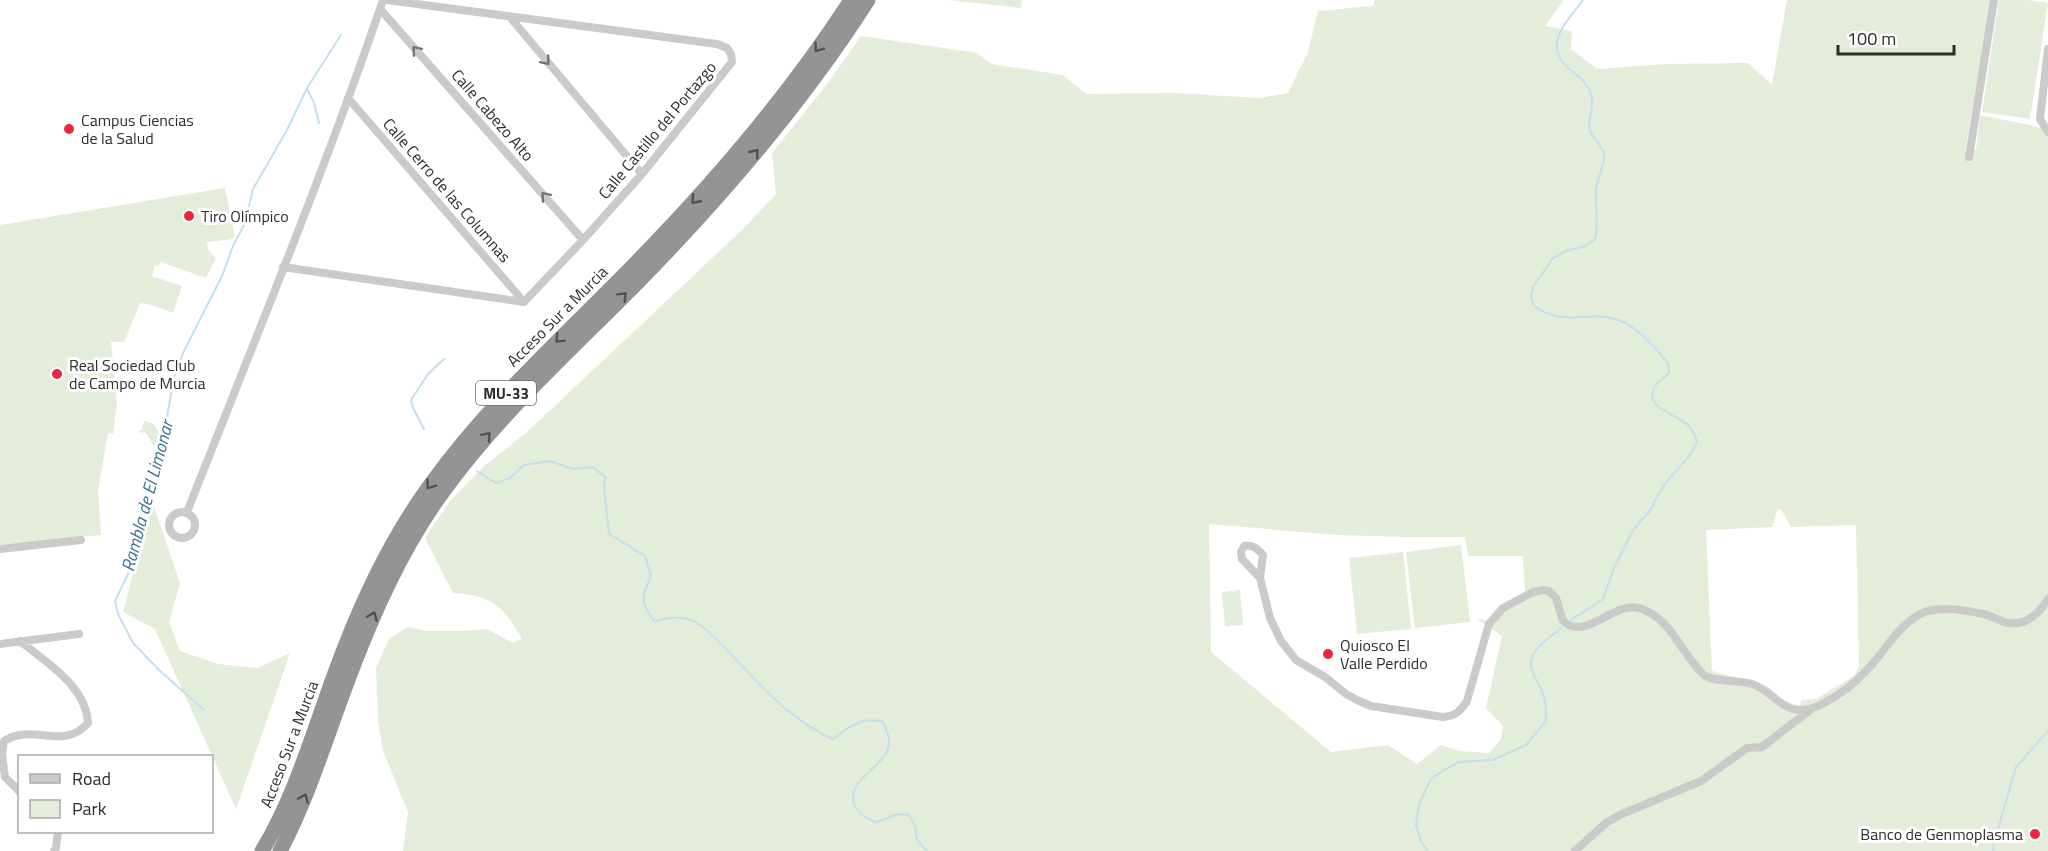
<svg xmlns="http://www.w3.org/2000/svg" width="2048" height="851" font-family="'Titillium Web',sans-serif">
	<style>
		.green { fill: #e4ecda; fill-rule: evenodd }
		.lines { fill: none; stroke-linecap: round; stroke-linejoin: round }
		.stream { stroke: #c5deec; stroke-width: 2 }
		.minor { stroke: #cacaca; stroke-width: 8 }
		.motorway { stroke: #949494; stroke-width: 15 }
		.oneway { stroke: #515151 }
		.oneway2 { stroke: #747474 }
		.poi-dot { fill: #ed273b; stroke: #fff; stroke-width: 2 }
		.labels { text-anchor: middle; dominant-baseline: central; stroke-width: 6; stroke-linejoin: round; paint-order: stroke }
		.shield { fill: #fff; stroke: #6c6c6c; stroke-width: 1.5 }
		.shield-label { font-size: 15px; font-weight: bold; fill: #2d2d2d }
		.street-label { font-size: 16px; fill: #2d2d2d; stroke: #fff }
		.poi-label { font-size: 16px; fill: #2d2d2d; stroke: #fff; text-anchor: start }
		.water-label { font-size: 18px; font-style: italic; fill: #387292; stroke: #fff }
	</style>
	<rect width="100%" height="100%" fill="#fff"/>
	<path class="green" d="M949,0H1022L1021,8Z
		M1375,0H1564L1545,26L1572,31L1571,49L1597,69L1667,64L1748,63L1772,85L1787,0H1991L1965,152L1976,150L1980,115L2048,129V851H403L408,812L383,751L378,721L376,668L389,639L407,627L427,631H461L487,629L513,643L522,639C503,606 492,595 453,593L425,538L450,501L484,466L526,433L743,229L776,194L772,153L828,83L861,36L977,53L991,64L1063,75L1086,94L1172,93L1259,98L1288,93L1308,52L1318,11L1373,6ZM1781,509L1791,527L1856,525L1859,667L1854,676L1816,699L1801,700L1800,706L1787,704L1767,686L1712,671L1706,530L1772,527L1777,510ZM1209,524L1338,535L1407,537H1465L1468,556H1523L1525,593L1504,604L1487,620L1477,619L1502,636L1486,708L1503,726L1501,739L1489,753L1459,751L1441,745L1417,764L1388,745L1331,752L1211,652Z
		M1999,0H2028L2048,3L2030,119L1982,112Z
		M225,188L234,232L233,239L207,242L208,250L216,258L206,278L161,262L159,266L155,265L152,276L182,286L173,313L152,305L140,303L124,342H111L117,403L113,434L108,433L98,490L101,535L0,545V225Z
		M144,421L154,424L160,435L156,449L146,433L138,432L142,430Z
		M152,501L180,583L169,622L180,651L218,664L258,668L290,653L236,809L155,629L123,612Z
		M1461,545L1470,622L1415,628L1406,552Z
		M1403,552L1411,629L1357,634L1349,558Z
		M1240,590L1243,625L1225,626L1222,592Z"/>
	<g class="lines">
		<path class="stream" d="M307,89L314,103L319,123
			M424,429L413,408L411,400L428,374L444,359
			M477,471L496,483L510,478L524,465L550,461L572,469L593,467L605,477L604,487L609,534L645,556L651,576L644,593V603L649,614L654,621C668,618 682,615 695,622C709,630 719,642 730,653C761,686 791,721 833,739C848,727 863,716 883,722C887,732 891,738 888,749C883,767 843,783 855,806C861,816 866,818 876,822L898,814L909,815L915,826L917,840L927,851
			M1571,620L1603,599L1614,568L1633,530L1649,512L1663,486L1690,455L1697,442C1695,435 1693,430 1688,425C1678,415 1642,408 1655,386C1658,382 1665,377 1669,373L1668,363C1658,351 1638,328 1623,322C1591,307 1566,330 1533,305L1531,296L1533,287L1553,258L1568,250L1584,247L1595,239C1599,222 1595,206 1596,189C1597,179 1606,162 1604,154C1602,143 1589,137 1589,126C1589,115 1595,107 1591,94C1586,74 1554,68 1557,43C1559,27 1574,13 1583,0
			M204,710L159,670L133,643L118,614L115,601L128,574L148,488L165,436L167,417L174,378L183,353L222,276L233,246L245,223L253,189L287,130L307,88L341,35
			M1428,851L1421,842L1416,825L1419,804L1431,779L1444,770L1459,762L1493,760L1526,745L1546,721C1546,710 1546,699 1541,689C1534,674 1525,667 1536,650C1542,642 1553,635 1561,628
			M1993,851L1994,843L2016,767L2048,731"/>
		<path class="minor" d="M380,9L583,240
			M509,16L642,174
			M2048,49L2040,119L2048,132
			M348,98L524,302
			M1969,157L1994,0
			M283,267L524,302L583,240L642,174L732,62L731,54L727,48L717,44L387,0
			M169 525a13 13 0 1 1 26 0a13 13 0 1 1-26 0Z
			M187,512C254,342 324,173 383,0
			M0,549L81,540
			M1260,578L1242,559L1241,552L1244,546C1253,545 1257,548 1263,555L1260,578L1270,618L1281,641L1296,660L1325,677L1346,694L1359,701L1371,706L1443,717C1455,716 1460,712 1467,701L1489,624L1503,608L1533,592L1544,590L1549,591L1556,598L1563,621C1586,642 1613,601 1639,608C1672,618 1680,653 1704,675C1712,682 1740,680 1752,684C1769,689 1781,709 1799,710C1808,711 1816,707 1824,703C1839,695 1853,685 1864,673C1883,655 1896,627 1920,614C1938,605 1967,610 1987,615C1993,617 1998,620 2004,622C2024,628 2038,615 2048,599
			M0,644L79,634
			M20,792L5,777L2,754L4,741C28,725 55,744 77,732C81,730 85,726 88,723C86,686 47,663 20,641
			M54,851L56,848L58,832
			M1575,851L1607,822L1622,814L1701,781L1747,748L1762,747L1810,710"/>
		<path class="motorway" d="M262,851C294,798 311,739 332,681C357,612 387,544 431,484C488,405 559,341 627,272C709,189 787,99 851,0
			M280,851C308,798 325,741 346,685C371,618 400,551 442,493C499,414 571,350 639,281C723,195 803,102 868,0"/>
	</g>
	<defs><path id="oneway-chevron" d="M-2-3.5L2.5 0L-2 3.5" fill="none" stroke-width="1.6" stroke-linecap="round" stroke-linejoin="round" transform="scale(1.5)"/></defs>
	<g class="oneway">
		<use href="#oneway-chevron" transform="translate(818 48) rotate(126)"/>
		<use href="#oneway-chevron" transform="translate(755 153) rotate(-51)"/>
		<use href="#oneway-chevron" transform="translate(695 200) rotate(132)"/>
		<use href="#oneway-chevron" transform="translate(623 296) rotate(-45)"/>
		<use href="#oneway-chevron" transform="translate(559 339) rotate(135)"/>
		<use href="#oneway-chevron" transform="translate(487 436) rotate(-49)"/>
		<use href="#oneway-chevron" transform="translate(430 485) rotate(125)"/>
		<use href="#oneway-chevron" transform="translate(373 616) rotate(-67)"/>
		<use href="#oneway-chevron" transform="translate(304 798) rotate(-67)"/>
	</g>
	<g class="oneway2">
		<use href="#oneway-chevron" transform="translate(416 50) rotate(-131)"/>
		<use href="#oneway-chevron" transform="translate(546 61) rotate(50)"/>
		<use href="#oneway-chevron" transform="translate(545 196) rotate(-131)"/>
	</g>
	<g class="poi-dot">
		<circle cx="69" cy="129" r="6"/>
		<circle cx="189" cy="216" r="6"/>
		<circle cx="57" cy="374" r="6"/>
		<circle cx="1328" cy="654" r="6"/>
		<circle cx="2035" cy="834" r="6"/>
	</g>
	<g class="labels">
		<rect class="shield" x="476" y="381" width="60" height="24" rx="4.5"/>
		<g class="shield-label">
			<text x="506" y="393">MU-33</text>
		</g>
		<g class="street-label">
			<text transform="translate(493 115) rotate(49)">Calle Cabezo Alto</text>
			<text transform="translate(657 130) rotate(-50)">Calle Castillo del Portazgo</text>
			<text transform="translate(447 190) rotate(49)">Calle Cerro de las Columnas</text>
			<text transform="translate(557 316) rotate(-45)">Acceso Sur a Murcia</text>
			<text transform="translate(289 744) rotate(-69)">Acceso Sur a Murcia</text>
		</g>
		<g class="poi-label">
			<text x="81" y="120">Campus Ciencias<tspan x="81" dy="18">de la Salud</tspan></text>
			<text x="201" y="216">Tiro Olímpico</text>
			<text x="69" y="365">Real Sociedad Club<tspan x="69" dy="18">de Campo de Murcia</tspan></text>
			<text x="1340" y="645">Quiosco El<tspan x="1340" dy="18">Valle Perdido</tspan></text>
			<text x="2023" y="834" text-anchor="end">Banco de Genmoplasma</text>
		</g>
		<g class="water-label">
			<text transform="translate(147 496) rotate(-75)">Rambla de El Limonar</text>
		</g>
	</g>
	<rect x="18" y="755" width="195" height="78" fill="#ffffff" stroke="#ababab" stroke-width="1.5"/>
	<rect x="30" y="774" width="30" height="9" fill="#cacaca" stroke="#ababab" stroke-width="1.5"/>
	<text x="72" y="785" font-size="18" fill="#2d2d2d">Road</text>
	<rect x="30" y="800" width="30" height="18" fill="#e4ecda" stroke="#ababab" stroke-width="1.5"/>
	<text x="72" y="815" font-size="18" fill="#2d2d2d">Park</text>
	<path d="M1838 45v9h116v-9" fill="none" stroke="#2d2d2d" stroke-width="3"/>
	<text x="1847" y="45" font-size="18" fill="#2d2d2d" stroke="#ffffff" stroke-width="4.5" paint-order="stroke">100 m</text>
</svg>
